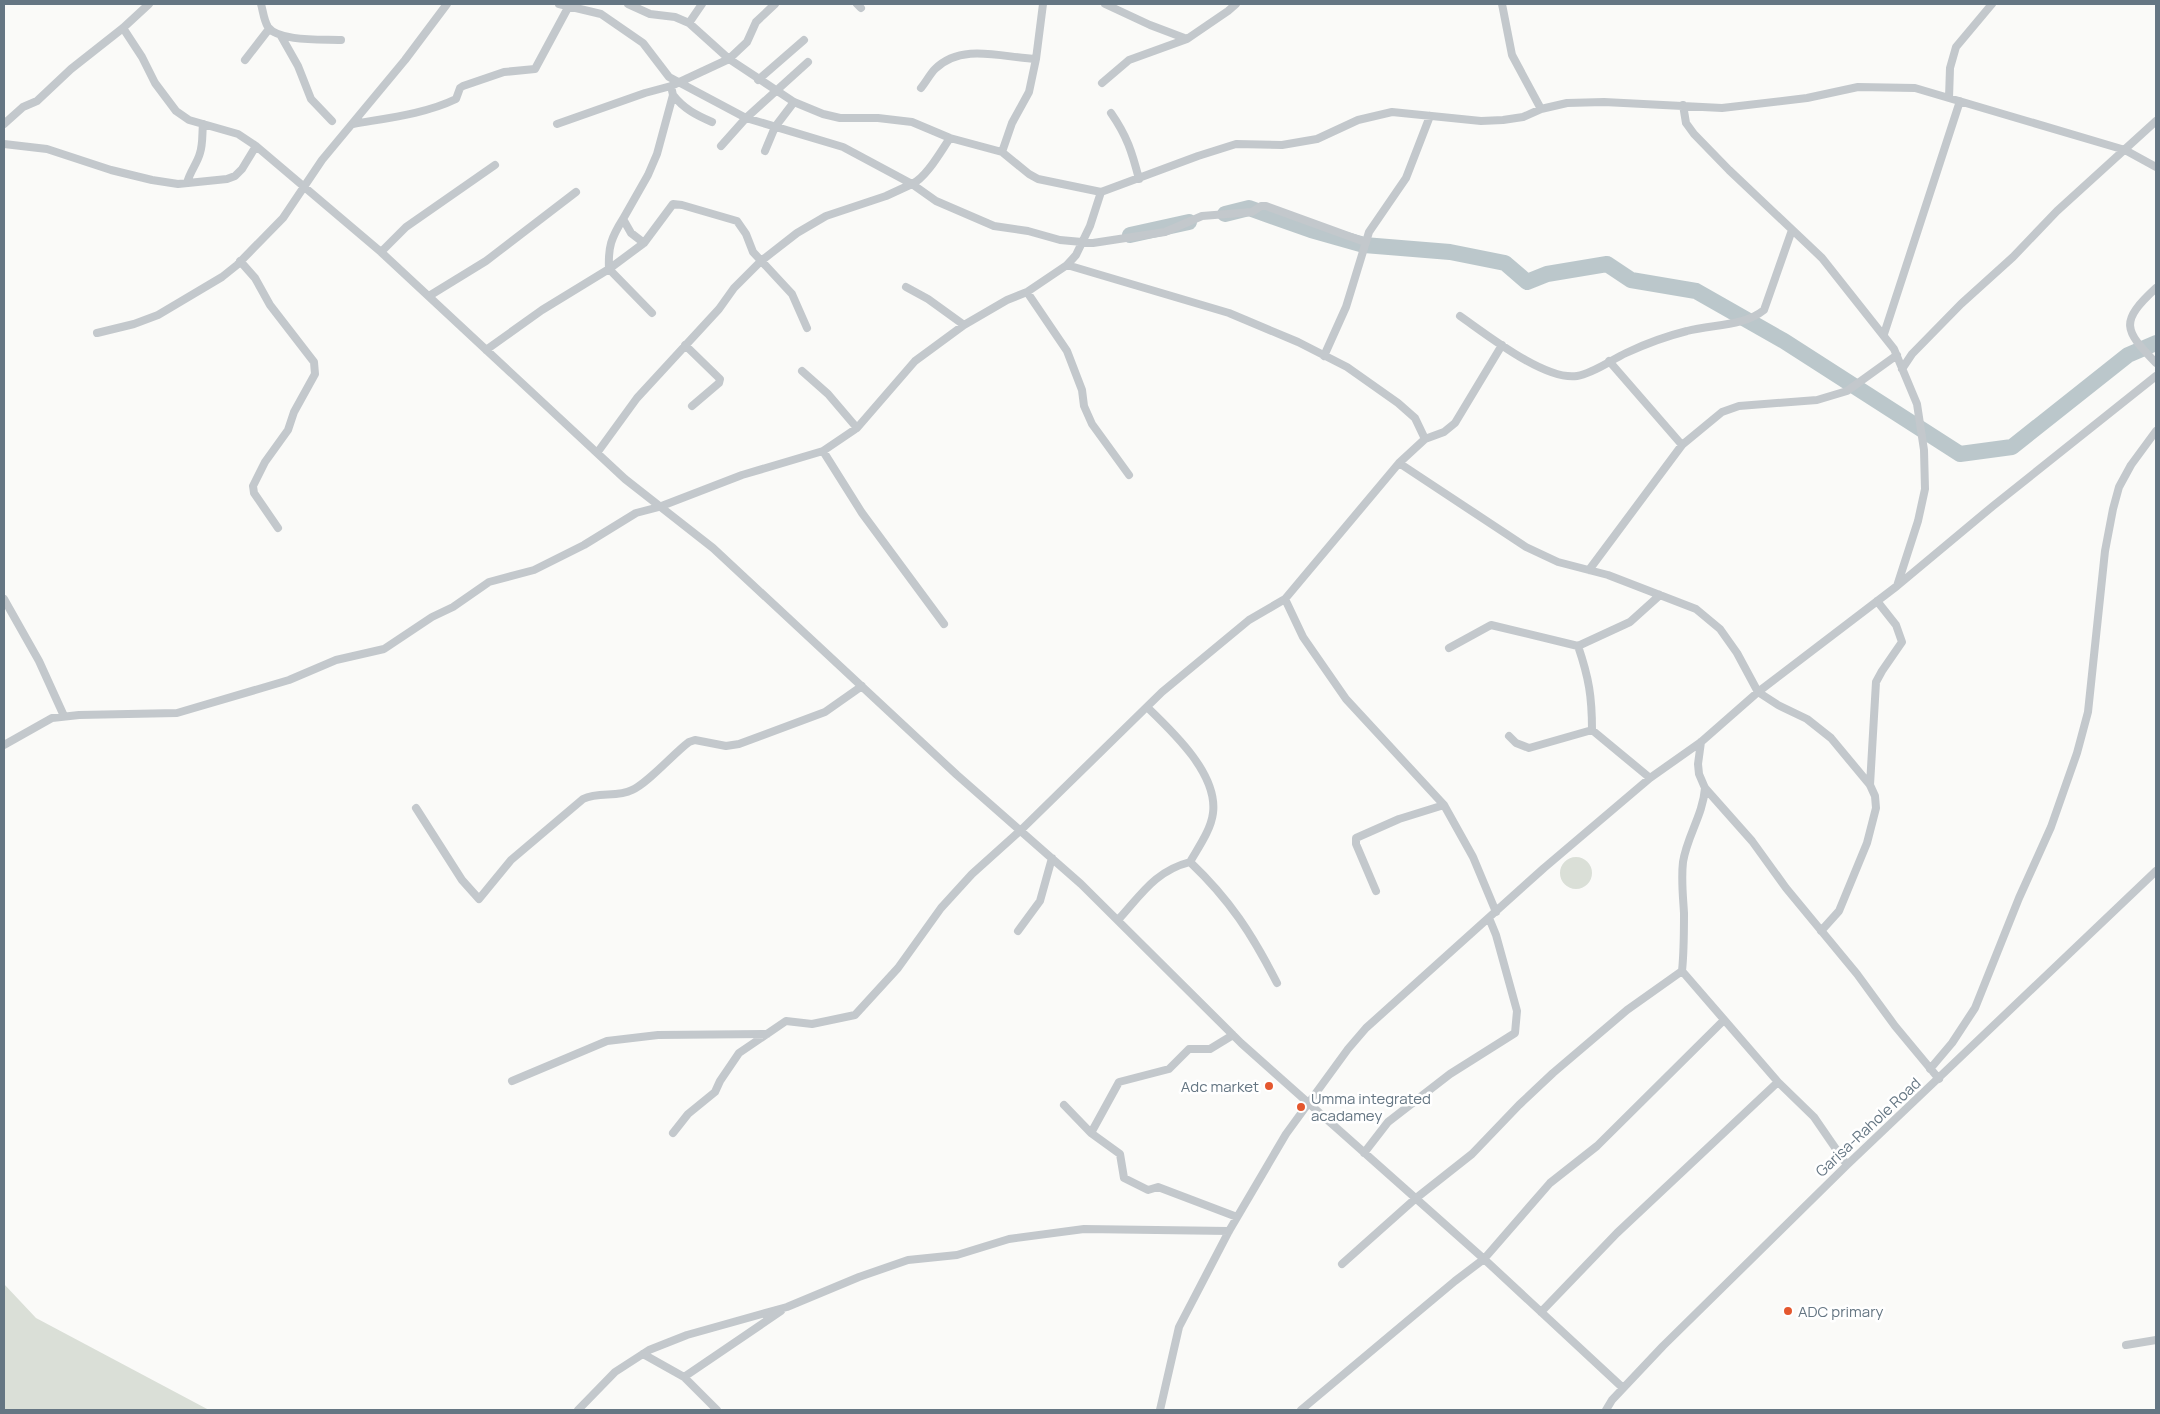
<svg xmlns="http://www.w3.org/2000/svg" width="2160" height="1414" font-family="Manrope,sans-serif">
	<style>
		.green { fill: #dadfd7 }
		.lines { fill: none; stroke-linecap: round; stroke-linejoin: round }
		.river { stroke: #bbc7cb; stroke-width: 16 }
		.minor { stroke: #c3c8cc; stroke-width: 8 }
		.poi-dot { fill: #e4572e; stroke: #fff; stroke-width: 2 }
		.labels { text-anchor: middle; dominant-baseline: central; stroke-width: 5; stroke-linejoin: round; paint-order: stroke }
		.poi-label { font-size: 15px; fill: #657683; stroke: #fff; text-anchor: start }
		.street-label { font-size: 15px; fill: #657683; stroke: #fff }
	</style>
	<rect width="100%" height="100%" fill="#fafaf8"/>
	<path class="green" d="M1560 873a16 16 0 1 1 32 0a16 16 0 1 1-32 0Z
		M4,1284L36,1318L209,1410H4Z"/>
	<g class="lines">
		<path class="river" d="M1225,214L1249,208L1311,230L1364,245L1450,252L1505,263L1527,282L1547,274L1607,264L1631,280L1696,291L1784,341L1960,454L2012,447L2128,355L2156,343
			M1130,235L1189,222"/>
		<path class="minor" d="M261,4C263,11 264,21 268,27C279,42 323,39 341,40
			M559,4L601,14L643,43L669,77L746,118L843,147L912,184L886,196L826,216L797,233L761,261L734,288L719,309L637,398L597,453
			M628,4L650,14L675,17L689,23L729,59L794,102L823,114L840,118H878L912,122L950,138L1002,152L1029,174L1038,179L1101,192L1198,156L1236,144L1282,145L1317,139L1358,120L1392,112L1481,121L1503,120L1523,117L1541,109L1567,103L1604,102L1722,108L1807,98L1858,87L1915,88L2125,150L2156,167
			M857,4L861,8
			M1105,4L1150,25L1187,39L1228,11L1236,4
			M1502,4L1512,55L1541,109
			M689,23L702,4
			M123,28L142,57L155,83L176,111L189,120L238,134L256,146L381,252L625,479L713,548L957,775L1081,884L1241,1043L1484,1259L1623,1388
			M281,36L298,66L311,99L332,121
			M245,60L269,29
			M758,80L804,40
			M1102,83L1129,60L1187,39
			M921,88C926,82 930,74 935,69C962,42 1004,58 1036,59
			M673,95C684,109 696,115 712,122
			M1949,98L1950,68L1956,47L1992,4
			M1683,105L1686,123L1694,134L1729,170L1822,258L1894,349L1917,404L1924,450L1925,489L1918,521L1897,586
			M1111,113C1127,136 1132,152 1139,179
			M4,124L23,107L37,101L71,69L123,28L149,4
			M353,124C387,118 425,114 456,99L460,88L463,86L504,72L535,69L570,4
			M557,124L645,93L671,86L729,59L747,42L756,22L775,4
			M950,138C941,151 926,178 912,184L936,201L994,226L1028,231L1060,240L1093,243L1165,232L1202,216L1252,212L1261,206H1266L1365,242
			M4,144L47,149L111,170L152,180L178,184L227,179L235,176L242,169L256,146
			M721,146L746,118L808,62
			M765,151L775,127L794,102
			M1002,152L1012,123L1029,92L1036,59L1043,4
			M187,183C190,171 197,164 200,153C203,144 202,134 203,124
			M623,219C611,238 608,247 609,269L652,313
			M644,243L631,233L623,219L648,175L657,154L673,95L671,86
			M381,252L406,227L495,165
			M240,261L255,278L270,305L314,362L315,374L294,412L288,430L265,462L253,486L254,493L278,528
			M1067,265L1229,313L1298,342L1347,367L1398,403L1415,418L1425,439
			M906,287L928,299L964,325
			M2156,288C2119,322 2124,330 2156,363
			M1027,292L1067,351L1082,390L1084,406L1092,424L1129,475
			M429,296L486,261L576,192
			M1460,316C1486,334 1545,381 1577,376C1594,373 1611,360 1626,353C1645,344 1667,336 1687,331C1712,324 1743,327 1764,310L1792,230
			M97,333L134,324L158,315L222,277L237,265L283,218L322,160L405,60L447,4
			M1884,334L1960,101
			M685,345L720,379L719,383L692,406
			M486,350L542,310L609,269L644,243L673,204L682,205L737,221L746,234L753,252L792,294L807,328
			M1324,356L1346,307L1369,232L1406,178L1430,116
			M1609,361L1682,445
			M1902,369L1912,354L1961,304L2013,257L2057,211L2156,121
			M802,371L828,394L857,428
			M823,451L862,513L944,624
			M1399,463L1425,439L1444,432L1455,423L1502,345
			M1589,570L1682,445L1722,412L1739,406L1817,400L1847,391L1897,355
			M4,599L39,661L64,716
			M1285,599L1303,637L1346,699L1444,805L1473,857L1496,912
			M1449,648L1491,625L1578,646
			M1147,707C1173,732 1218,774 1213,813C1211,830 1198,848 1190,862
			M1509,736L1516,743L1529,748L1592,730
			M1701,742L1698,764L1699,774L1705,788L1752,841L1786,888L1857,974L1895,1026L1939,1079
			M4,745L52,718L79,715L177,713L289,680L336,660L384,649L432,617L453,607L489,582L534,570L584,545L636,513L659,507L742,475L823,451L857,428L915,361L930,350L964,325L1007,300L1027,292L1067,265L1076,255L1090,226L1101,192
			M1650,778L1592,730C1592,697 1589,678 1578,646L1630,622L1660,595
			M1870,785L1876,682L1882,671L1902,642L1896,625L1877,601
			M416,808L462,880L479,899L511,860L583,799C599,791 617,798 632,790C647,784 674,753 689,742L695,740L726,746L739,744L825,712L862,686
			M1376,891L1356,844V838L1399,819L1444,805
			M1118,920C1141,895 1155,871 1190,862C1230,900 1252,934 1277,983
			M1018,931L1040,901L1052,858
			M1682,971L1778,1082L1814,1117L1847,1165
			M1233,1035L1210,1049H1189L1169,1069L1119,1082L1091,1133L1120,1154L1124,1178L1148,1190L1158,1187L1237,1217
			M1930,1069L1952,1043L1975,1008L2019,898L2051,827L2077,753L2088,712L2105,551L2113,509L2119,487L2131,465L2156,431
			M512,1081L607,1041L658,1035L767,1034
			M1064,1105L1091,1133
			M673,1133L688,1114L715,1092L720,1081L739,1053L786,1021L812,1024L855,1015L898,968L941,908L972,874L1021,830L1162,692L1249,620L1285,599L1399,463L1526,547L1558,562L1608,575L1696,609L1720,629L1737,653L1758,692L1778,705L1807,719L1831,738L1870,785L1875,796L1876,808L1867,843L1839,911L1821,931
			M1364,1153L1388,1122L1450,1074L1515,1033L1517,1011L1496,935L1489,918
			M1342,1264L1415,1199L1472,1154L1519,1105L1553,1073L1627,1010L1682,971C1684,952 1684,933 1684,913C1683,896 1681,879 1683,862C1687,836 1703,815 1705,788
			M1541,1312L1617,1233L1778,1082
			M2126,1345L2156,1340
			M643,1354L684,1377L717,1410
			M684,1377L781,1311
			M578,1410L615,1372L649,1350L687,1335L787,1307L859,1277L908,1260L957,1255L1009,1239L1084,1229L1229,1231
			M1160,1410L1179,1327L1229,1231L1286,1134L1348,1049L1366,1028L1544,868L1650,778L1701,742L1758,692L1897,586L1993,506L2156,376
			M1301,1410L1455,1281L1484,1259L1550,1183L1597,1146L1724,1020
			M1606,1410L1612,1400L1663,1346L1847,1165L2156,871"/>
	</g>
	<g class="poi-dot">
		<circle cx="1269" cy="1086" r="5"/>
		<circle cx="1301" cy="1107" r="5"/>
		<circle cx="1788" cy="1311" r="5"/>
	</g>
	<g class="labels">
		<g class="poi-label">
			<text x="1259" y="1086" text-anchor="end">Adc market</text>
			<text x="1311" y="1098">Umma integrated<tspan x="1311" dy="17">acadamey</tspan></text>
			<text x="1798" y="1311">ADC primary</text>
		</g>
		<g class="street-label">
			<text transform="translate(1868 1127) rotate(-43)">Garisa-Rahole Road</text>
		</g>
	</g>
	<rect width="2160" height="1414" fill="none" stroke="#657683" stroke-width="10"/>
</svg>
